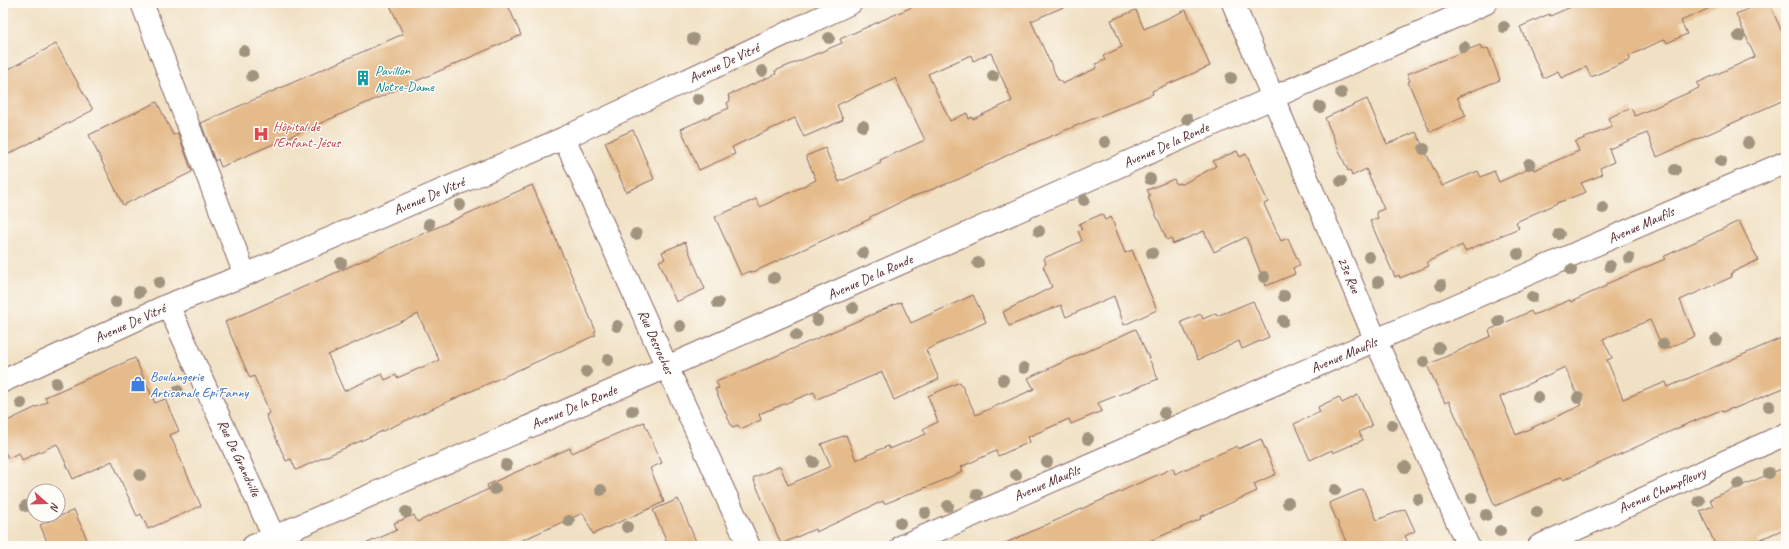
<svg xmlns="http://www.w3.org/2000/svg" width="1789" height="549" font-family="Caveat,sans-serif">
	<style>
		.building { fill: #e5bb8b; fill-rule: evenodd }
		.lines { fill: none; stroke-linecap: round; stroke-linejoin: round }
		.minor-casing { stroke: #846361; stroke-width: 24 }
		.minor { stroke: #fff; stroke-width: 22 }
		.tree { fill: #a1947f }
		.labels { text-anchor: middle; dominant-baseline: central; stroke-width: 3; stroke-linejoin: round; paint-order: stroke }
		.street-label { font-size: 14px; fill: #4a1f2b; stroke: #fdfcf7 }
		.culture-label { font-size: 14px; fill: #0d838f; stroke: #fdfcf7; text-anchor: start }
		.health-label { font-size: 14px; fill: #be3a42; stroke: #fdfcf7; text-anchor: start }
		.shop-label { font-size: 14px; fill: #366cbe; stroke: #fdfcf7; text-anchor: start }
	</style>
	<rect width="100%" height="100%" fill="#fdfcf7"/>
	<filter id="ink" filterUnits="userSpaceOnUse"><feTurbulence type="fractalNoise" baseFrequency=".025" numOctaves="2"/><feDisplacementMap in="SourceGraphic" scale="8" xChannelSelector="R" yChannelSelector="G"/><feConvolveMatrix kernelMatrix="1 2 1 2 8 2 1 2 1" color-interpolation-filters="sRGB"/></filter>
	<filter id="wash" filterUnits="userSpaceOnUse"><feTurbulence type="fractalNoise" baseFrequency=".012" numOctaves="4" result="noise"/><feDisplacementMap in="SourceGraphic" scale="16" xChannelSelector="R" yChannelSelector="G"/><feGaussianBlur stdDeviation="0.9" result="paint"/><feColorMatrix in="noise" values="0 0 0 0 0 0 0 0 0 0 0 0 0 0 0 0 0 1.4 0 .05"/><feComposite in="paint" operator="in"/></filter>
	<g filter="url(#wash)">
		<rect width="100%" height="100%" fill="#f1e1c4"/>
		<g id="blocks">
			<path class="building" d="M389,3H507L521,35L221,167L218,159L215,161L201,123L403,34Z
				M921,3H1073L1031,21L1058,80H1060L1062,84L1097,68L1096,64L1105,60L1103,56L1122,47L1111,20L1136,10L1144,29L1186,10L1210,66L1152,91L1153,94L1020,149L959,179L907,199L870,217V219L751,273L750,271L741,275L715,217L756,199L760,207L816,180L806,156L825,148L839,182L881,163L880,160L925,140L895,78L837,105L843,120L804,137L795,118L732,147L735,154L699,170L681,129L729,108L727,103L730,101L728,95L776,74L775,71L842,43L840,39ZM991,53L1012,101L973,119L972,117L969,119L967,113L950,121L928,74L971,55L973,61Z
				M1580,3H1721L1681,21L1687,34L1667,43L1665,39L1629,56L1630,60L1591,77L1586,67L1561,78L1558,71L1543,78L1520,27L1549,14L1550,16Z
				M1762,3H1769L1786,41V99L1657,157L1647,133L1609,149L1614,162L1600,168L1602,175L1581,183L1586,192L1557,203L1516,222L1519,228L1465,251L1462,245L1427,262L1429,266L1400,278L1399,275L1395,277L1370,221L1378,218L1376,212L1384,209L1366,169L1352,176L1350,170L1348,171L1325,118L1367,99L1387,144L1416,132L1442,186L1478,171L1481,177L1494,171L1499,182L1533,167L1534,170L1579,151L1575,142L1612,127L1608,118L1631,108L1635,116L1699,88L1697,83L1755,57L1736,14Z
				M56,44L93,110L3,157V72Z
				M1480,45L1482,50L1488,48L1500,80L1457,97L1466,116L1430,132L1408,82L1410,81L1407,74Z
				M157,102L173,135L178,133L192,172L123,205L89,135Z
				M633,130L654,179L626,192L605,142Z
				M1237,151L1240,157L1246,154L1268,202L1264,204L1281,241L1288,238L1300,265L1293,268L1295,274L1266,286L1246,237L1214,252L1204,231L1173,244L1171,238L1167,240L1148,197L1150,196L1147,190L1174,179L1176,184L1180,183L1181,185L1216,166L1213,161Z
				M532,185L596,331L594,332L596,335L296,470L291,459L286,461L266,415L270,413L254,376L250,378L225,322ZM418,314L439,360L397,378L396,375L385,380L382,374L344,391L328,355Z
				M1102,214L1105,220L1111,217L1125,253L1132,250L1157,310L1124,325L1114,296L1066,317L1061,305L1009,326L1003,312L1052,287L1043,266L1046,264L1044,258L1082,241L1078,231L1082,229L1079,224Z
				M1739,221L1758,260L1731,273L1732,277L1680,300L1695,336L1664,350L1650,320L1603,339L1612,358L1607,360L1623,399L1666,382L1668,387L1786,336V387L1733,409V408L1722,412L1721,410L1687,424L1563,480L1560,478L1495,506L1449,401L1445,403L1427,365L1491,336L1489,330L1531,311L1533,315L1570,300L1571,302L1606,286V284L1665,259L1663,257ZM1565,367L1582,405L1516,435L1500,397Z
				M685,242L705,289L676,302L659,261L665,259L662,252Z
				M973,295L986,322L926,350L939,379L894,400L882,372L817,399L814,392L759,414L761,420L740,429L738,425L732,427L715,389L719,388L716,382L901,302L911,323Z
				M1253,301L1269,337L1242,349L1239,341L1198,360L1181,322L1201,314L1203,319L1216,313L1217,316Z
				M1136,329L1158,379L1098,403L1102,411L1071,424L1069,419L1028,437L1030,442L998,456L996,451L961,467L963,471L937,483L884,504L883,501L816,532L815,529L781,544L753,478L780,466L788,485L831,466L821,444L846,435L856,460L888,446L890,449L926,434L923,429L938,422L928,396L960,382L976,415L1034,389L1028,378Z
				M135,358L155,403L165,399L179,431L170,435L201,506L148,529L141,514L137,516L112,461L73,479L57,444L22,460L19,453L8,458L3,448V423L47,402L45,397Z
				M1358,395L1372,426L1359,432L1363,440L1333,453L1332,450L1310,460L1294,424L1320,412L1318,407L1339,397L1342,403Z
				M644,422L662,463L650,468L664,502L593,534L583,513L509,546H361L397,530L394,523L414,515L417,522L489,489L487,485L570,448L572,453Z
				M1261,439L1276,474L1254,484L1257,491L1200,517L1201,519L1138,546H999L1173,468L1175,474L1237,446L1238,449Z
				M1786,467V528L1757,541L1759,546H1716L1700,511L1713,506L1710,499Z
				M1363,489L1377,520L1405,509L1415,531L1405,536L1410,546H1348L1329,503Z
				M678,499L698,546H669L653,510Z
				M74,510L90,546H49L40,525Z"/>
		</g>
	</g>
	<g filter="url(#ink)">
		<use href="#blocks" fill-opacity="0" stroke="#846361" stroke-width="1"/>
		<g class="lines">
			<defs>
				<path id="minor" d="M142,3L245,275
					M1233,3L1376,341L1468,546
					M564,138L667,367L749,546
					M168,305L278,546
					M3,381L168,305L245,275L564,138L851,3
					M253,546L667,367L1486,3
					M902,546L1786,162
					M1539,546L1786,434"/>
			</defs>
			<use href="#minor" class="minor-casing"/>
			<use href="#minor" class="minor"/>
		</g>
		<g class="tree">
			<circle cx="1504" cy="27" r="6"/>
			<circle cx="1739" cy="36" r="6"/>
			<circle cx="829" cy="38" r="6"/>
			<circle cx="693" cy="39" r="6"/>
			<circle cx="1464" cy="47" r="6"/>
			<circle cx="244" cy="51" r="6"/>
			<circle cx="762" cy="71" r="6"/>
			<circle cx="252" cy="76" r="6"/>
			<circle cx="993" cy="76" r="6"/>
			<circle cx="1231" cy="78" r="6"/>
			<circle cx="1341" cy="93" r="6"/>
			<circle cx="698" cy="99" r="6"/>
			<circle cx="1320" cy="107" r="6"/>
			<circle cx="1187" cy="119" r="6"/>
			<circle cx="863" cy="126" r="6"/>
			<circle cx="1105" cy="142" r="6"/>
			<circle cx="1748" cy="143" r="6"/>
			<circle cx="1424" cy="149" r="6"/>
			<circle cx="1721" cy="161" r="6"/>
			<circle cx="1529" cy="164" r="6"/>
			<circle cx="1675" cy="170" r="6"/>
			<circle cx="1150" cy="179" r="6"/>
			<circle cx="1341" cy="181" r="6"/>
			<circle cx="1084" cy="200" r="6"/>
			<circle cx="460" cy="205" r="6"/>
			<circle cx="1603" cy="208" r="6"/>
			<circle cx="429" cy="224" r="6"/>
			<circle cx="1039" cy="231" r="6"/>
			<circle cx="636" cy="234" r="6"/>
			<circle cx="1559" cy="234" r="6"/>
			<circle cx="863" cy="253" r="6"/>
			<circle cx="1152" cy="253" r="6"/>
			<circle cx="1518" cy="254" r="6"/>
			<circle cx="1369" cy="257" r="6"/>
			<circle cx="1629" cy="258" r="6"/>
			<circle cx="341" cy="263" r="6"/>
			<circle cx="978" cy="263" r="6"/>
			<circle cx="1610" cy="266" r="6"/>
			<circle cx="1571" cy="270" r="6"/>
			<circle cx="1264" cy="277" r="6"/>
			<circle cx="774" cy="278" r="6"/>
			<circle cx="159" cy="282" r="6"/>
			<circle cx="1378" cy="282" r="6"/>
			<circle cx="1441" cy="285" r="6"/>
			<circle cx="139" cy="292" r="6"/>
			<circle cx="1284" cy="296" r="6"/>
			<circle cx="1532" cy="297" r="6"/>
			<circle cx="116" cy="302" r="6"/>
			<circle cx="718" cy="303" r="6"/>
			<circle cx="853" cy="308" r="6"/>
			<circle cx="817" cy="320" r="6"/>
			<circle cx="1283" cy="321" r="6"/>
			<circle cx="1499" cy="321" r="6"/>
			<circle cx="617" cy="326" r="6"/>
			<circle cx="680" cy="326" r="6"/>
			<circle cx="796" cy="335" r="6"/>
			<circle cx="1716" cy="340" r="6"/>
			<circle cx="1663" cy="344" r="6"/>
			<circle cx="1439" cy="348" r="6"/>
			<circle cx="608" cy="360" r="6"/>
			<circle cx="1424" cy="362" r="6"/>
			<circle cx="1024" cy="368" r="6"/>
			<circle cx="586" cy="372" r="6"/>
			<circle cx="1003" cy="380" r="6"/>
			<circle cx="56" cy="383" r="6"/>
			<circle cx="178" cy="391" r="6"/>
			<circle cx="1538" cy="397" r="6"/>
			<circle cx="1578" cy="398" r="6"/>
			<circle cx="21" cy="403" r="6"/>
			<circle cx="1769" cy="406" r="6"/>
			<circle cx="632" cy="411" r="6"/>
			<circle cx="1164" cy="413" r="6"/>
			<circle cx="1392" cy="425" r="6"/>
			<circle cx="1088" cy="439" r="6"/>
			<circle cx="813" cy="462" r="6"/>
			<circle cx="1047" cy="462" r="6"/>
			<circle cx="506" cy="465" r="6"/>
			<circle cx="1405" cy="467" r="6"/>
			<circle cx="1769" cy="473" r="6"/>
			<circle cx="140" cy="475" r="6"/>
			<circle cx="1016" cy="475" r="6"/>
			<circle cx="1738" cy="484" r="6"/>
			<circle cx="495" cy="489" r="6"/>
			<circle cx="601" cy="490" r="6"/>
			<circle cx="1335" cy="490" r="6"/>
			<circle cx="977" cy="494" r="6"/>
			<circle cx="1472" cy="498" r="6"/>
			<circle cx="1418" cy="499" r="6"/>
			<circle cx="1699" cy="501" r="6"/>
			<circle cx="1288" cy="503" r="6"/>
			<circle cx="26" cy="506" r="6"/>
			<circle cx="948" cy="506" r="6"/>
			<circle cx="406" cy="512" r="6"/>
			<circle cx="1537" cy="512" r="6"/>
			<circle cx="925" cy="513" r="6"/>
			<circle cx="1486" cy="515" r="6"/>
			<circle cx="569" cy="521" r="6"/>
			<circle cx="900" cy="523" r="6"/>
			<circle cx="627" cy="527" r="6"/>
			<circle cx="1500" cy="531" r="6"/>
		</g>
	</g>
	<defs>
		<symbol id="building-bare" viewBox="-9 -9 18 18"><path d="M-4-6H4V6H1V3H-1V6H-4ZM-2.5-4.3h1.7v1.8h-1.7ZM.8-4.3h1.7v1.8H.8ZM-2.5-1h1.7V.8h-1.7ZM.8-1h1.7V.8H.8Z" fill="#0f9aa8" stroke="#fdfcf7" stroke-width="2.5" paint-order="stroke"/></symbol>
		<symbol id="hospital-bare" viewBox="-9 -9 18 18"><path d="M-5-5h3v3.5h4V-5h3V5h-3V1.5h-4V5h-3Z" fill="#e0444e" stroke="#fdfcf7" stroke-width="2.5" paint-order="stroke"/></symbol>
		<symbol id="shop-bare" viewBox="-9 -9 18 18"><path d="M-5-2.5h2.3a2.7 3.5 0 0 1 5.4 0H5L5.5 6h-11ZM-1.5-2.5h3a1.5 2.3 0 0 0-3 0Z" fill="#3f7fe0" stroke="#fdfcf7" stroke-width="2.5" paint-order="stroke"/></symbol>
	</defs>
	<g fill-rule="evenodd">
		<use href="#building-bare" x="352" y="67" width="22" height="22"/>
		<use href="#hospital-bare" x="250" y="123" width="22" height="22"/>
		<use href="#shop-bare" x="127" y="373" width="22" height="22"/>
	</g>
	<g class="labels">
		<g class="street-label">
			<text transform="translate(724 63) rotate(-25)">Avenue De Vitré</text>
			<text transform="translate(1166 145) rotate(-24)">Avenue De la Ronde</text>
			<text transform="translate(429 196) rotate(-23)">Avenue De Vitré</text>
			<text transform="translate(1641 225) rotate(-24)">Avenue Maufils</text>
			<text transform="translate(1349 275) rotate(67)">23e Rue</text>
			<text transform="translate(870 277) rotate(-24)">Avenue De la Ronde</text>
			<text transform="translate(130 323) rotate(-24)">Avenue De Vitré</text>
			<text transform="translate(656 342) rotate(66)">Rue Desroches</text>
			<text transform="translate(1344 355) rotate(-23)">Avenue Maufils</text>
			<text transform="translate(574 407) rotate(-23)">Avenue De la Ronde</text>
			<text transform="translate(239 458) rotate(65)">Rue De Grandville</text>
			<text transform="translate(1047 483) rotate(-23)">Avenue Maufils</text>
			<text transform="translate(1662 490) rotate(-24)">Avenue Champfleury</text>
		</g>
		<g class="culture-label">
			<text x="375" y="70">Pavillon<tspan x="375" dy="16">Notre-Dame</tspan></text>
		</g>
		<g class="health-label">
			<text x="273" y="126">Hôpital de<tspan x="273" dy="16">l'Enfant-Jésus</tspan></text>
		</g>
		<g class="shop-label">
			<text x="150" y="376">Boulangerie<tspan x="150" dy="16">Artisanale Epi’Fanny</tspan></text>
		</g>
	</g>
	<rect width="1789" height="549" fill="none" stroke="#fdfcf7" stroke-width="16"/>
	<g transform="translate(46 503) rotate(110)"><circle r="19" fill="#fdfcf7" stroke="#b5a4a5"/>
	<path d="M0-3L7 15L0 10L-7 15Z" fill="#d1495b"/>
	<text y="-6" font-size="11" font-weight="bold" text-anchor="middle" fill="#4a1f2b">N</text>
	</g>
</svg>
